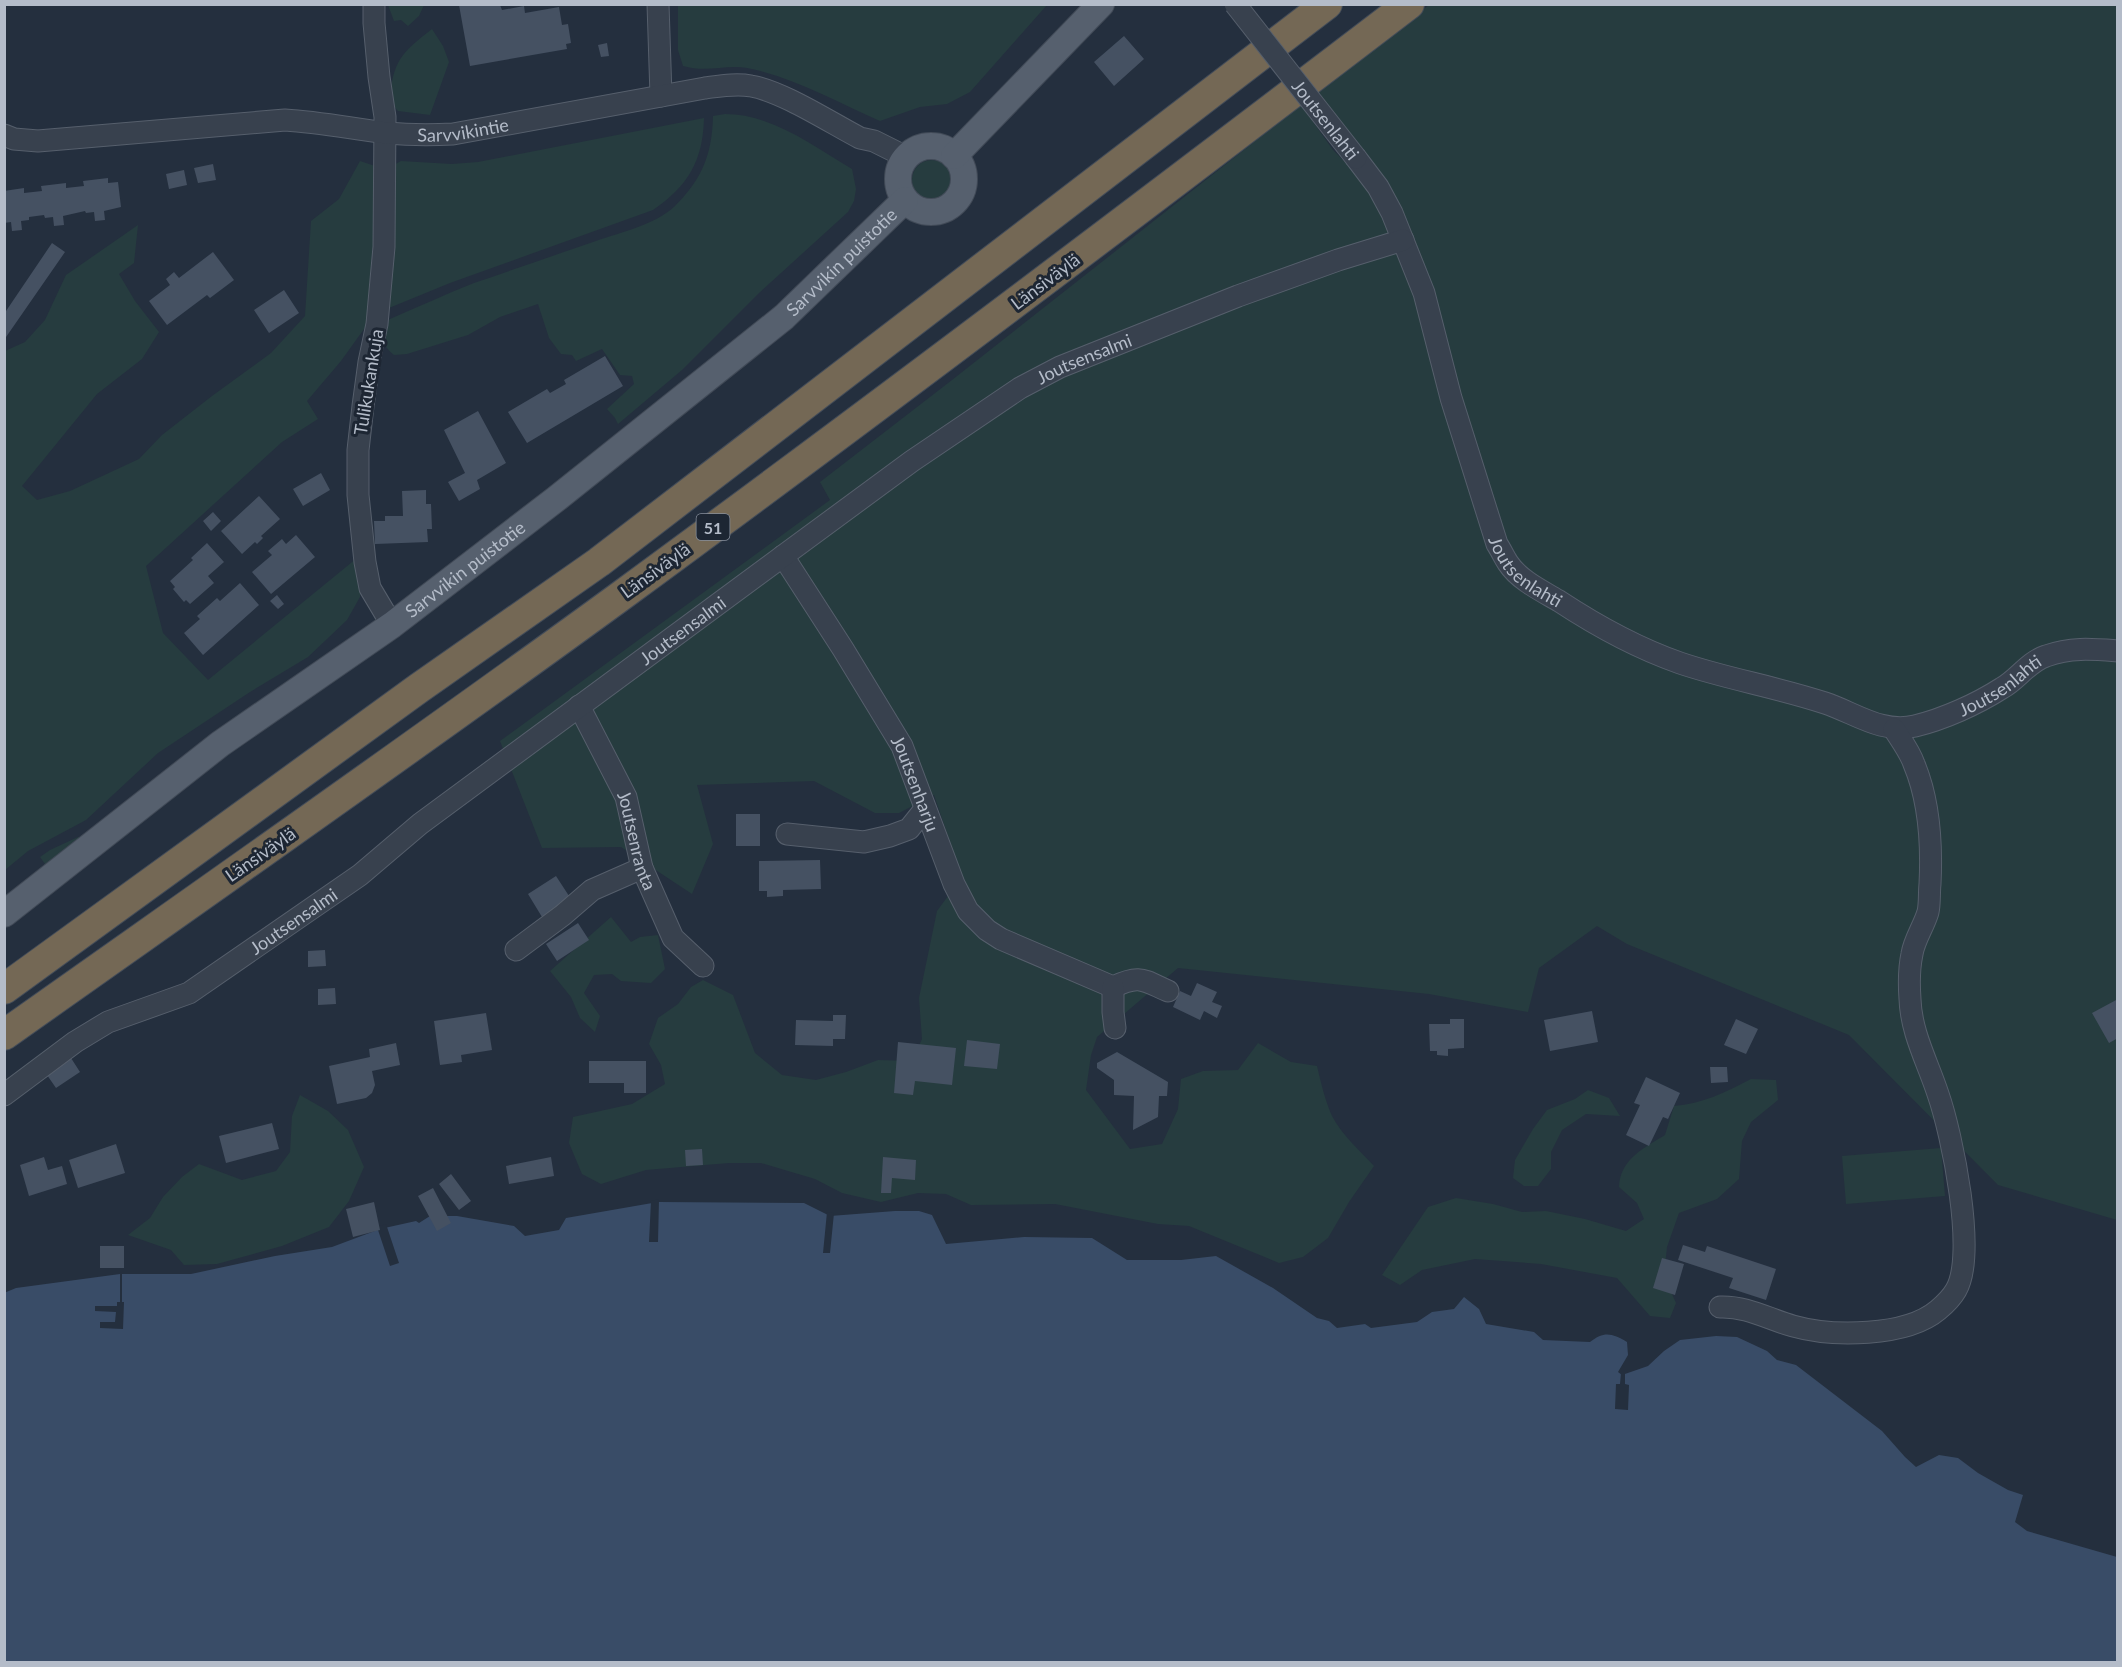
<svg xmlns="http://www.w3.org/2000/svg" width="2122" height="1667" font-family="Lato,sans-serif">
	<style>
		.green { fill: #263c3f }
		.water { fill: #394c67 }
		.pier { fill: #242f3e }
		.building { fill: #455162 }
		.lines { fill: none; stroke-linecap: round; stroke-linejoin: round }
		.minor-casing { stroke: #565f6c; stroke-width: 23 }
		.major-casing { stroke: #414a57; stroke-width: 28 }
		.highway-casing { stroke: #434c59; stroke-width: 32 }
		.minor { stroke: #38414e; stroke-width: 21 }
		.major { stroke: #56606e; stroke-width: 26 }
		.highway { stroke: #746855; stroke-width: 30 }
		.minor-bridge-casing { stroke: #565f6c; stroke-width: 23; stroke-linecap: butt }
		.minor-bridge { stroke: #38414e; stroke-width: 21 }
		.labels { text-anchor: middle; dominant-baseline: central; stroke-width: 6; stroke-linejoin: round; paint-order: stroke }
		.shield { fill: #1d2633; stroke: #878f9c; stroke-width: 1.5 }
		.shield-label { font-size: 16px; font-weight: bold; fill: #b4bcc9 }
		.street-label { font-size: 18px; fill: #b4bcc9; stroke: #1d2633 }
	</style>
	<rect width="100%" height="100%" fill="#242f3e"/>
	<path class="green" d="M388,5V4L424,5L419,16L408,26L401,20L394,21Z
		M678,5V4L1047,5L970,92L947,104L920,107L880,121C837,102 793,77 747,68C725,64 708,73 683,66L678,50Z
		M1429,5H2117V1220L1998,1185L1849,1035L1627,944L1597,926L1539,968L1528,1012L1429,994L1178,968L1097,1037L1091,1055L1086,1090L1130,1149L1162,1144L1178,1109L1181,1079L1203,1071L1238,1070L1258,1043L1291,1062L1317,1066C1321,1083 1325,1100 1332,1116C1342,1135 1360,1151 1374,1166L1349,1202L1328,1238L1303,1257L1279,1263L1189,1226L1158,1224L1055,1204L971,1205L946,1194L918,1193L881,1202L842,1193L815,1179L761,1163H729L646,1170L601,1184L582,1174L569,1143L573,1117L632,1104L665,1084L661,1065L649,1044L658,1018L678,1004L691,987L703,980L733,995L755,1053L782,1075L816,1080L846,1072L878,1060L912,1061L922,1039L919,998L937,911L962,877L934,795L899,813H875L814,781L697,785L713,844L692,894L621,847L542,848L500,741L830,500L820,482L952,380L1301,105L1333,150L1347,164L1318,93Z
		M432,29L443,46L449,62L430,115L398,111L389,101C394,60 400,54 432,29Z
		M725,114C772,114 813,146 852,169L856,189L854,201L848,212L759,293L682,370L618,424L615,418L607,409L634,384L632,376L620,375L602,349L576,361L572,355L561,354L549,338L538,304L500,317L468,335L407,354L394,355C381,344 376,331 390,319C418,307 446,294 474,283C515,269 555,255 596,241C621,232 655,225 675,206C702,179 712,155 713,116Z
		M704,118C703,161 688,186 653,210L450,283L389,308L384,305L394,165L401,161L452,164L478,162Z
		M912 180a20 20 0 1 1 40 0a20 20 0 1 1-40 0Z
		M360,161L375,166L380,183L369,322L341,361L307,401L318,419L282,442L146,566L163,633L208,680L357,558L361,579L360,597L347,620L308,657L250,692L158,753L86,820L28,851L5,870V351L25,342L45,320L66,275L138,225L134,263L119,274L135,301L159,332L142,359L97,394L22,486L37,500L70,491L139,459L162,435L212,396L271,353L305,316L311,221L339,199Z
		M78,837L81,838V844L45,864L40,857L50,850Z
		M611,917L631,942L640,937L658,935L665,969L651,983L621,981L612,974L594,975L584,993L600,1016L595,1032L580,1018L571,997L550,971Z
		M1751,1079L1776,1080L1778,1100L1751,1122L1742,1141L1739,1179L1717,1199L1679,1213L1667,1247L1664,1276L1676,1303L1670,1318L1650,1316L1617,1278L1541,1264L1475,1259L1422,1270L1400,1285L1382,1275L1428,1207L1456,1198L1493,1204L1522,1212L1546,1211L1585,1219L1626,1231L1644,1219L1637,1203L1619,1187C1620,1159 1644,1148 1665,1135L1674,1106C1702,1104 1726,1092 1751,1079Z
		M1588,1090L1609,1098L1620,1116L1586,1114L1562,1130L1551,1152V1169L1538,1186H1524L1513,1178L1515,1160L1533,1129L1547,1110L1575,1099Z
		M300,1095L328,1111L348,1130L364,1167L349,1201L329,1227L282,1246L217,1264L184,1265L171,1250L128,1235L150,1218L163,1197L182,1177L199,1164L242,1180L276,1171L290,1152L292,1116Z
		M1941,1148L1945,1196L1846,1204L1842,1156Z"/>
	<path class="water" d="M658,1202L804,1203L830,1216L895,1211H919L932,1215L946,1244L1024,1237L1092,1238L1127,1260H1181L1216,1256L1273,1288L1317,1318L1329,1321L1337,1328L1365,1324L1371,1328L1417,1322L1432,1312L1454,1309L1464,1297L1479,1309L1486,1324L1534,1332L1543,1340L1590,1342C1604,1331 1612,1333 1627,1342L1628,1355L1618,1372L1622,1375L1648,1366L1664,1351L1680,1340L1716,1336L1737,1337L1767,1351L1777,1360L1796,1365L1882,1431L1905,1457L1916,1467L1939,1455L1958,1458L1978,1473L2008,1490L2023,1495L2015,1522L2027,1531L2117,1557V1662H5L4,1293L16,1288L120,1274H191L275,1256L332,1247L380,1229L416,1221L419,1223L430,1216H457L514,1226L525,1236L559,1230L566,1218Z"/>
	<path class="pier" d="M659,1199L658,1242H649L651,1201Z
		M827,1212L834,1213L830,1253H823Z
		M386,1224L399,1263L390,1266L377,1227Z
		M120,1272L122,1273V1302H124L123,1329L100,1328V1322H115L116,1312L95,1311V1306H117V1302H120Z
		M1621,1373H1625V1384L1629,1385L1628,1410L1615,1409L1616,1384H1620Z"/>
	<path class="building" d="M459,5H500L502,10L524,6L525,13L559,7L562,25L568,24L571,43L566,44L567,49L470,66Z
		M1124,36L1144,59L1114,86L1094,62Z
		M607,43L609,56L601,57L598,45Z
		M213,164L216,180L198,183L194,168Z
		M184,170L187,185L169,189L166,174Z
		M108,178V183L118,182L121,207L104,211L105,220L95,221L94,212L86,213L85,211L63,216L64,225L54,226L53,217L45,218L44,215L29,217V220L21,221L22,230L12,231L11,222L4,223V191L24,188V193L42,191L41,186L66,183V188L84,186L83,181Z
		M52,243L65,252L4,340V314Z
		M213,252L234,280L210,298L207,295L167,325L149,301L170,285L166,279L174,272L179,278Z
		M284,290L299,313L269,333L254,310Z
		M605,356L623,386L527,443L508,412L547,389L550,393L566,384L564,380Z
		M478,411L506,463L477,480L480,489L459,501L448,482L465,473L444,430Z
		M321,473L330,490L303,506L293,489Z
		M426,490V504H431L432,529H427L428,542L375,544L374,521H385V516H403L402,491Z
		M259,496L280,519L261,536L263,538L257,544L255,542L242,554L221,531Z
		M213,512L221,521L211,531L203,521Z
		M296,535L315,557L271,594L252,572L272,555L268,551L282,539L286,544Z
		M207,543L224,562L208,576L214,583L190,604L186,600L184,602L173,589L175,587L170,581L193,560L191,558Z
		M240,583L259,605L203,655L184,633L200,619L197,616L217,598L220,601Z
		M277,595L284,604L278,609L270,601Z
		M736,814H760V846H736Z
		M820,860L821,889L783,890V896L767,897V891H759V861Z
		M556,876L571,899L542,917L528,894Z
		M578,923L589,940L557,961L546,944Z
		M325,950L326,966L308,967V951Z
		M1197,983L1217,992L1212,1002L1222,1006L1217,1018L1204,1011L1200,1020L1173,1007L1180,991L1191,996Z
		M335,988L336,1004L318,1005V989Z
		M2118,999V1038L2109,1043L2092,1013Z
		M1592,1011L1598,1042L1550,1051L1544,1020Z
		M486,1013L492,1050L461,1055L462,1062L440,1065L434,1021Z
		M833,1015H846L845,1039H833V1046L795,1045L796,1020L833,1021Z
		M1450,1019H1464V1048L1448,1049V1056L1437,1055V1051H1430L1429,1024H1450Z
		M1736,1019L1758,1029L1746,1054L1724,1045Z
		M967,1040L1000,1044L997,1069L964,1066Z
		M898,1042L956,1048L952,1085L915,1081L913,1095L894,1093Z
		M396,1043L400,1065L372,1071L375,1085L372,1093L366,1098L337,1104L329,1066L370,1057L369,1049Z
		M1117,1052L1168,1082L1167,1096H1159L1158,1117L1133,1130L1134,1096L1114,1095V1080L1097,1068V1063Z
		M71,1058L80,1072L56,1088L47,1075Z
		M589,1061H646V1093H624V1083H589Z
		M1710,1067H1727L1728,1082L1711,1083Z
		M1646,1077L1680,1093L1668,1119L1663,1117L1649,1146L1626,1135L1640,1105L1634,1103Z
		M272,1123L279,1149L226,1163L219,1136Z
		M116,1144L125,1173L78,1188L69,1160Z
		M702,1149L703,1165L686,1166L685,1150Z
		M44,1157L48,1170L62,1166L67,1184L29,1196L20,1165Z
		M551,1157L554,1176L509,1184L506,1166Z
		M883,1157L916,1160L915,1180L892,1178L891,1193H881Z
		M451,1174L471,1201L459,1210L439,1184Z
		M433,1188L451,1223L437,1231L418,1196Z
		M374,1202L380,1230L353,1237L346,1209Z
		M1683,1245L1705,1252L1707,1246L1776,1269L1766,1300L1729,1288L1733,1278L1678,1260Z
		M100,1246H124V1268H100Z
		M1662,1258L1684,1264L1675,1295L1653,1288Z"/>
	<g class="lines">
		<defs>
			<g id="minor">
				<path d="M374,4V23L379,77L385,117L384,247L377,324L369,362L363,406L358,450V495L365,562L370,588L392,625"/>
				<path d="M658,4L661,96"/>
				<path id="s1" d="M4,135L14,139L38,141L285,120C320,122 353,129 387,133C409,135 431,135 453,134L705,88C720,86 736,83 751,86C782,91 831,123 860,138L874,141L906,157"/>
				<path id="s2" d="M1356,158L1378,187L1392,213L1424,293L1451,398L1497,544C1501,550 1504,557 1508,563C1519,580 1542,591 1559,601C1597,626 1637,648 1680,663C1727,679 1777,687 1825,703C1855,713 1882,734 1915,726C1944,719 1977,704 2002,688C2018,679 2028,662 2046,656C2071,647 2092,649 2118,651"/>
				<path id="s3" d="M783,556L843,649L902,746L954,884L968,911L987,930L1001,939L1113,987C1140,974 1143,980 1168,991"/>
				<path id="s4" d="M579,706L626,797L642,868L673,938L703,966"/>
				<path d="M787,834L864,842L890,836L909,829L925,809"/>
				<path d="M516,950L563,915L592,890L642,868"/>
				<path d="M1113,987V1012L1115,1028"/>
				<path id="s5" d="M4,1095L75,1042L108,1022L189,993L360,875L420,824L783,556L912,461L1020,388L1060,367L1238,296L1338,260L1403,240"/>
				<path d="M1720,1307C1747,1306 1768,1319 1793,1326C1832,1337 1906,1337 1938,1310C1944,1305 1952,1297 1956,1290C1977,1254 1952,1134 1938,1094C1928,1063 1911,1033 1910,999C1909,985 1909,968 1912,954C1914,940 1924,926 1928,912C1930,903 1929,893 1930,884C1932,844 1930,802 1914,764C1910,752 1901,740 1894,729"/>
			</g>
			<g id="major">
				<circle cx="931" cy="179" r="33"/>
				<path d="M954,156L1101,4"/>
				<path id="s6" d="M4,914L220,744L392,625L556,499L784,317L905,200"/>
			</g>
			<path id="highway" d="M4,989L419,688L599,562L1327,4
				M4,1035C209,890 415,746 618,598C884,403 1147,204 1409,4"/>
		</defs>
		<use href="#minor" class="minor-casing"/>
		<use href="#major" class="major-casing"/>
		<use href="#highway" class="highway-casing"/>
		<use href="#minor" class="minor"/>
		<use href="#major" class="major"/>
		<use href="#highway" class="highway"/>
		<defs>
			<g id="minor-bridge">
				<path id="s7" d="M1235,4L1356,158"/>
			</g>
		</defs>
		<use href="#minor-bridge" class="minor-bridge-casing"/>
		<use href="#minor-bridge" class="minor-bridge"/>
	</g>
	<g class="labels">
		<rect class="shield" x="696.5" y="514" width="33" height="26" rx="4.5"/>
		<g class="shield-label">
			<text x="713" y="527">51</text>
		</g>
		<g class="street-label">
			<text stroke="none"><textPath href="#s7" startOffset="147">Joutsenlahti</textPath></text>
			<text stroke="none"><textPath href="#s1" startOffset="462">Sarvvikintie</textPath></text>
			<text stroke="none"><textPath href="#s6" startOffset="1062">Sarvvikin puistotie</textPath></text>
			<text transform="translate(1045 281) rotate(-37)">Länsiväylä</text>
			<text stroke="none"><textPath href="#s5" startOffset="1312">Joutsensalmi</textPath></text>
			<text transform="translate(368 382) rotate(-81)">Tulikukankuja</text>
			<text stroke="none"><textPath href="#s2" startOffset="454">Joutsenlahti</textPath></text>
			<text stroke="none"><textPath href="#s6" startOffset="576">Sarvvikin puistotie</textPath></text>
			<text transform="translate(655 570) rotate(-36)">Länsiväylä</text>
			<text stroke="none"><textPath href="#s5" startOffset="826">Joutsensalmi</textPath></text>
			<text stroke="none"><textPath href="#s2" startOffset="976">Joutsenlahti</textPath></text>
			<text stroke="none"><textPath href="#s3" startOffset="264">Joutsenharju</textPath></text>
			<text stroke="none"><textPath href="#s4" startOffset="147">Joutsenranta</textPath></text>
			<text transform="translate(260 854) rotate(-35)">Länsiväylä</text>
			<text stroke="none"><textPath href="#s5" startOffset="340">Joutsensalmi</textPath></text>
		</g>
	</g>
	<rect width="2122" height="1667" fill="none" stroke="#b4bcc9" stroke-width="12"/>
</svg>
